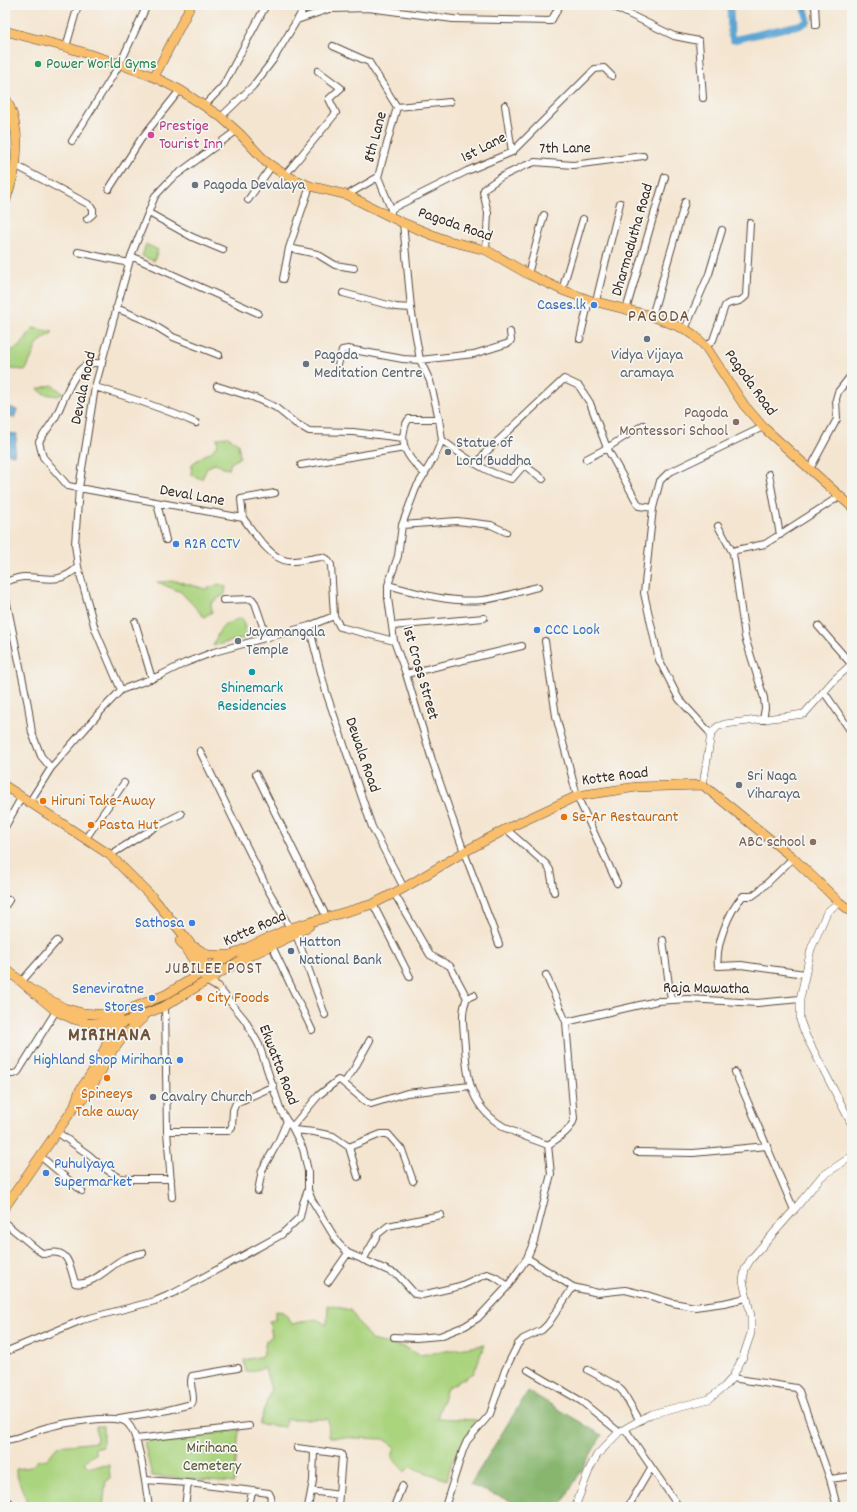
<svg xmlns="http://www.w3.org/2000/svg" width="857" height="1512" font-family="Dekko,sans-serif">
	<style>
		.green { fill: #abd47f; stroke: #737f4e }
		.forest { fill: #88b66e; stroke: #627046 }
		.water { fill: #5ca5d3; stroke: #4c6878 }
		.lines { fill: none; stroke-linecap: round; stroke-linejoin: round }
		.canal { stroke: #5ca5d3; stroke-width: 7 }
		.minor-casing { stroke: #574639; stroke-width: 8 }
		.tertiary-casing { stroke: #574639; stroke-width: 8 }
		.secondary-casing { stroke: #574639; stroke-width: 10 }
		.primary-casing { stroke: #574639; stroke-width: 10 }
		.minor { stroke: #fff; stroke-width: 6 }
		.tertiary { stroke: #fff; stroke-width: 7 }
		.secondary { stroke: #fde5c5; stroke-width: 8 }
		.primary { stroke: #f9bf6d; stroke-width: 9 }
		.leisure-dot { fill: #2e9e5b; stroke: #f6f6f2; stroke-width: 1.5 }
		.hotel-dot { fill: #d1479c; stroke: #f6f6f2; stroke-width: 1.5 }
		.worship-dot { fill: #6b7280; stroke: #f6f6f2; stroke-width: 1.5 }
		.shop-dot { fill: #3f7fe0; stroke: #f6f6f2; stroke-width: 1.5 }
		.education-dot { fill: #8d6e63; stroke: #f6f6f2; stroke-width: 1.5 }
		.culture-dot { fill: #0f9aa8; stroke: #f6f6f2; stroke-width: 1.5 }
		.food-dot { fill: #e8710a; stroke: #f6f6f2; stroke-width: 1.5 }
		.service-dot { fill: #5c6f8a; stroke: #f6f6f2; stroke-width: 1.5 }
		.labels { text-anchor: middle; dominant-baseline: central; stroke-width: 3.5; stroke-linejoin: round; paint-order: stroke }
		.leisure-label { font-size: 16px; fill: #27864d; stroke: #f6f6f2; text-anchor: start }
		.hotel-label { font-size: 16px; fill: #b23c85; stroke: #f6f6f2; text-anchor: start }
		.street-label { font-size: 16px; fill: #3b2a1e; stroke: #f6f6f2 }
		.worship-label { font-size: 16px; fill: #5b616d; stroke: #f6f6f2; text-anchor: start }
		.shop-label { font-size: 16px; fill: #366cbe; stroke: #f6f6f2; text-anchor: end }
		.education-label { font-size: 16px; fill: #785e54; stroke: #f6f6f2; text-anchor: end }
		.culture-label { font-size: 16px; fill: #0d838f; stroke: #f6f6f2 }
		.food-label { font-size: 16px; fill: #c56008; stroke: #f6f6f2; text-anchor: start }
		.service-label { font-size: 16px; fill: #4e5e75; stroke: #f6f6f2; text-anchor: start }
		.park-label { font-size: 16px; fill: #575436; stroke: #f6f6f2 }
		.neighbourhood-label { font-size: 17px; letter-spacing: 1px; fill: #70513b; stroke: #f6f6f2 }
		.quarter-label { font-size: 18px; letter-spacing: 1px; fill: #70513b; stroke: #f6f6f2 }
		.district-label { font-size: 20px; font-weight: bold; letter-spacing: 1px; fill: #70513b; stroke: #f6f6f2 }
	</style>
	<rect width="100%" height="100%" fill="#f6f6f2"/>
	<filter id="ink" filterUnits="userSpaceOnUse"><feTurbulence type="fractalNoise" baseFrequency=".025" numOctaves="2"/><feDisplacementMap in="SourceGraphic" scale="8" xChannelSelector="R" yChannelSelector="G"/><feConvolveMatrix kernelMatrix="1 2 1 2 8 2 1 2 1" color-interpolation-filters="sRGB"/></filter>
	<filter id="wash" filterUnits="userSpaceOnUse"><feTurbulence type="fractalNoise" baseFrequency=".012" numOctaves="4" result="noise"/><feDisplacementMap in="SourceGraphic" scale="16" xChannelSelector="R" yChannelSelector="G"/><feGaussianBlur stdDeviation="0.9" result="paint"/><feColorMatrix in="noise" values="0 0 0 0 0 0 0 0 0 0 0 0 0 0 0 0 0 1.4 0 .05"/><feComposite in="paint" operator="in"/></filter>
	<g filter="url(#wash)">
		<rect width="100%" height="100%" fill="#f4e5d0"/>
		<path class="green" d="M146,244L158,250L154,261L142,256Z
			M33,328L53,332L38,343L26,370L10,369L5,376V353H7L20,346Z
			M52,385L63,393L58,396L44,394L38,389Z
			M228,437L238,443L240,457L231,463L229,469L223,468L216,463L207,468L202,479L191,475L192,464L203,456L211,452L218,444L217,438Z
			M176,581L206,589L219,584L226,587L225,594L211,603L212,612L204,617L181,592L157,582Z
			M242,618L246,632L244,638L213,646C220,627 222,624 242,618Z
			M328,1305L350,1310L371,1340L403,1347L420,1355L484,1345L474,1373L447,1388L437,1418L477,1420L452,1461L447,1480L410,1467L405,1472L392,1458L395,1446L384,1439L329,1437L328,1419H286L285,1427L259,1424L271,1390L265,1368L246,1372L244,1360L263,1356L266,1341L272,1336L269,1321L275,1320V1311L284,1312L292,1324L316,1319L327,1325Z
			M96,1426H103V1447H95V1454L84,1462L88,1467L109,1465L110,1478L106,1481L103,1507H28V1504L16,1474V1469L31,1467L37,1461L47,1459L58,1446L97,1442Z
			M239,1430L234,1483L152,1476L144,1442Z"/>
		<path class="forest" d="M528,1391L602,1435L560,1507H526L470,1485Z"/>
		<path class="water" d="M5,405L17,410L14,418L5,415Z
			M5,433L17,434L14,455L5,453Z"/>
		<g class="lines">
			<path class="canal" d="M730,5L731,35L733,40L803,24L808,21L804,5"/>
		</g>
	</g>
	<g filter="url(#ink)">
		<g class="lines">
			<defs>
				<path id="minor" d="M610,5L674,36L699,41L703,98
					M815,5L816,25
					M297,20L329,9L368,8L453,19L551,21L560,5
					M333,46L369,62L397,107L378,177L391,209V213
					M66,47L78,5
					M205,105L223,86L266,5
					M505,105L512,152
					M397,107L450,102
					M221,117L253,86L273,60L306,5
					M72,141L120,64L147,5
					M15,165L88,204L93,209V214L87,219
					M285,175L336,113L329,99L341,88L318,71
					M109,189L141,139L180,90
					M347,195L378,177
					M248,200L271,167
					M391,209L467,171L512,152L595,69L604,68L612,76
					M149,213L192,237L223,250
					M403,223L411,308L420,360L430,381L439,419L442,440L435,456L416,488L402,525L398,556L388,585V598L394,641L406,674L432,760L464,852L499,944
					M289,248L317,254L335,265L354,268
					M486,250L488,213L483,192L485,188L501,177L524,166L535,162L573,165L643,156
					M78,252L129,263
					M131,256L258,313
					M528,274L544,215
					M283,279L289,248L310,186
					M562,290L583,219
					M343,293L396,307L411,308
					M596,301L620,203
					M116,308L147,321L173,337L219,355
					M626,310L665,177
					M652,316L685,202
					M685,329L709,274L722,230
					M580,339L589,300
					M706,347L713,340L725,306C732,299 737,306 746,296L750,223
					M102,364C95,362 87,364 81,369C70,380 63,402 56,416C51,425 44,433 39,442L43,457L68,486L243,518C253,531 270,559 288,561C297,562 313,558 322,557L327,559L331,565L334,616L340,627L394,641
					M338,365L342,350L348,349L403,359L420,360L474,354L509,343L511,340L510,332
					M217,386L255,398L275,407L295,423L309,431L353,432L403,438
					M95,387C129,397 163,408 196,423
					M442,440C463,456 485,473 512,479L524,465L543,479
					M586,459L607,448L643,425
					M477,464L484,454L564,379L579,386L590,403L607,448L639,506L653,508
					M301,465L405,448
					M810,469L837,419L836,399L838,392L852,374
					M425,474C412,462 400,449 404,431C405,426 406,422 409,419H439
					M769,474L780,535
					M157,503L166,540
					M243,518L241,499L275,493
					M402,525L457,521L491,525L506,532
					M718,526L733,553
					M5,582C11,580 18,577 24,577C46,577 59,585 78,567
					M388,585C420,594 450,603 483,600C501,598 520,591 538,587
					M5,594L28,705L32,733L41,756L51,768
					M223,600L252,599L255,603L267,638
					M135,622L152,679
					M309,626L326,692L372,827L404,888
					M392,626L484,618
					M818,626L852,665
					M545,641L556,716L577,796L617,883
					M406,674L522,646
					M121,690L95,629L78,567L75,544L79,488L95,387L131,256L155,196L171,179L236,131
					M824,692L852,733
					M763,720L765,708L764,698L745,637L733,553L736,550L765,544L840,496
					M711,734L679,699L659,660L644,593L653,508L660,481L668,473L763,427
					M200,751L267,888L290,928
					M256,774L327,918
					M29,803L51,768L100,712L121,690L161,675L185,663L214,652L309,626L334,616
					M5,827L21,798
					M506,829L546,864L550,870L554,892
					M86,838L124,783
					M110,855L157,826L181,814
					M793,858L759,891L752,896H743C729,911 715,945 718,966L741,965L805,974
					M394,893L430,955L450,966L467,998
					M373,904L410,977
					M5,906L9,900
					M296,934L325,1015
					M663,940L671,1000
					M272,946L312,1030
					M546,975L566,1022L574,1119C571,1131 558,1138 548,1145
					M22,981L57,941
					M218,987L245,1020L259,1045L281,1111L287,1121L292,1127L303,1149L308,1171V1190L312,1200L338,1243L348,1253L398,1275L415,1294L422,1295L460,1286L487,1274L495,1277L508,1286
					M165,1006L167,1131L172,1197
					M566,1022L657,1001L688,999L757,1003L800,999
					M735,1072L794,1210
					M5,1074H14L18,1072L56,1011
					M344,1083L354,1069L370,1040
					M292,1127L319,1095L338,1080L341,1081L366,1102L371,1104L407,1093L470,1086
					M294,1130L314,1132L333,1136L349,1147
					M167,1131H228L232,1127L233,1110L236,1103L274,1086
					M57,1132L89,1155L104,1168L120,1178L132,1179H171
					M349,1147L381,1134H388L402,1150L413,1181
					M349,1147L358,1177
					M637,1152L693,1153L767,1146
					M40,1156L82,1191
					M258,1191L262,1170L278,1142L287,1121
					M5,1223L39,1251L44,1254C69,1247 69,1264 75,1283C92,1287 110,1265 125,1258C130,1256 137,1254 143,1253
					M527,1258L573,1287L598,1293L625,1290L650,1296L673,1303L695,1307L724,1303L746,1298
					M363,1260L378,1234L388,1226L441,1215
					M328,1282L348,1253
					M394,1337L416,1338L440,1336L465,1326L478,1318L508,1286L527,1258L534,1241L551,1174L548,1145C535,1140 519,1135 506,1128C472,1109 467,1082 465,1047C464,1030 460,1013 467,998L474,995
					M5,1352L82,1320L155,1301L174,1293L281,1235L300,1217L303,1203L308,1190
					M528,1370L581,1401L619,1432
					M588,1370L617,1386L623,1392L640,1421
					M732,1378L796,1388L799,1391L830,1479L837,1507
					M119,1418L168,1410L192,1404C196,1395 188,1386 192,1376L238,1368
					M625,1429L679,1507
					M136,1439L249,1426
					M5,1440C21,1439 34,1430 49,1427C64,1423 115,1414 126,1422C140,1432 146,1490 149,1507
					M297,1448L341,1454L342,1456L338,1507
					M830,1479L852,1476
					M145,1480L188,1483L269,1493L271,1497L269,1507
					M311,1491L339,1495
					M7,1507L9,1502
					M185,1507L188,1483
					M248,1507L253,1490
					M308,1507L313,1481L314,1451
					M394,1507L402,1486
					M445,1507L463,1450L467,1441L490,1414L505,1370L518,1344L523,1339L542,1330L548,1324L573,1287
					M628,1507L651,1468"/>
				<path id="tertiary" d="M703,785L711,734L717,727L725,724L804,714L835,679L852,664
					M839,902L827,912L811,949L800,999V1020L806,1036L852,1125
					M575,1507L590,1468L597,1455L619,1432L651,1414L709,1399L724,1387L732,1378L743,1357L751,1333V1316L743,1281L745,1269L751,1259L794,1210L821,1177L852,1156"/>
				<path id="secondary" d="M208,981L218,987"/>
				<path id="primary" d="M5,31L66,47L120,64L154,77L180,90L221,117L240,134L266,162L285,175L310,186L347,195L403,223L445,240L486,250L528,274L562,290L589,300L652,316L685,329L694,335L706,347L744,405L763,427L852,507
					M154,77L191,5
					M5,97C18,119 19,148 14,173C11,183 8,193 5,203
					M5,786L110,855L154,899L186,938L212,974
					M180,941L206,978
					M195,947L208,955H230
					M5,968L56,1011L73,1019L88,1023L120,1024L165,1006L243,959L296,934L309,926
					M32,990L64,1008L82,1013L110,1015L118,1014L165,995L231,955L290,928L373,904L404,888L464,852L506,829L577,796L637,787L703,785L793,858L839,902L852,912
					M116,1047L123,1037L144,1017
					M75,1104L80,1090L97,1065L106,1046L111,1024L110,1019
					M5,1207L75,1106L87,1095L111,1054L120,1024L119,1019"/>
			</defs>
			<use href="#minor" class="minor-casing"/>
			<use href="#tertiary" class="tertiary-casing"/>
			<use href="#secondary" class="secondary-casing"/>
			<use href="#primary" class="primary-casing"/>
			<use href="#minor" class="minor"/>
			<use href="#tertiary" class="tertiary"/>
			<use href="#secondary" class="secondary"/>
			<use href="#primary" class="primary"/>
		</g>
	</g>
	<circle class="leisure-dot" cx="38" cy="64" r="4"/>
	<circle class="hotel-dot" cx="151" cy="135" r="4"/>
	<g class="worship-dot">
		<circle cx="195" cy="185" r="4"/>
		<circle cx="647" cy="339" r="4"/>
		<circle cx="306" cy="364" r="4"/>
		<circle cx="448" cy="452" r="4"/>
		<circle cx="238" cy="641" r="4"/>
		<circle cx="739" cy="785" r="4"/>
		<circle cx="153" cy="1097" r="4"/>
	</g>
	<g class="shop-dot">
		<circle cx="594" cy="305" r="4"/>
		<circle cx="176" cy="544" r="4"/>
		<circle cx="537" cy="630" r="4"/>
		<circle cx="192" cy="923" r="4"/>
		<circle cx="152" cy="998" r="4"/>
		<circle cx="180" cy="1060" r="4"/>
		<circle cx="46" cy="1173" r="4"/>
	</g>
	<g class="education-dot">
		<circle cx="736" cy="422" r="4"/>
		<circle cx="813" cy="842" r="4"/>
	</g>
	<circle class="culture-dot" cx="252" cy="672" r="4"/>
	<g class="food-dot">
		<circle cx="43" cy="801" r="4"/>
		<circle cx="564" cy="817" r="4"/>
		<circle cx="91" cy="825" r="4"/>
		<circle cx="199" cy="998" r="4"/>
		<circle cx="107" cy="1078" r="4"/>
	</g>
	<circle class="service-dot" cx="291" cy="951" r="4"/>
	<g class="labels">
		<g class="leisure-label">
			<text x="46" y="64">Power World Gyms</text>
		</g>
		<g class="hotel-label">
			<text x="159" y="126">Prestige<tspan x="159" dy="18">Tourist Inn</tspan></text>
		</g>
		<g class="street-label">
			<text transform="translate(376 137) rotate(-75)">8th Lane</text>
			<text transform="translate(484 148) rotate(-27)">1st Lane</text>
			<text transform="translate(565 149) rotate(-1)">7th Lane</text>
			<text transform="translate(455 225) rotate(19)">Pagoda Road</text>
			<text transform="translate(633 240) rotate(-74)">Dharmadutha Road</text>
			<text transform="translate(750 383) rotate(54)">Pagoda Road</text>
			<text transform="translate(84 388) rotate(-78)">Devala Road</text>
			<text transform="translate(192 496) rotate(10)">Deval Lane</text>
			<text transform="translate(420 673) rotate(74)">1st Cross Street</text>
			<text transform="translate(362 755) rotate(71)">Dewala Road</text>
			<text transform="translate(615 777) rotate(-7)">Kotte Road</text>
			<text transform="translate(255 929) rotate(-24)">Kotte Road</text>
			<text transform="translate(706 989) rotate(1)">Raja Mawatha</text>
			<text transform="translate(278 1065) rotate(69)">Ekwatta Road</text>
		</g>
		<g class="worship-label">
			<text x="203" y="185">Pagoda Devalaya</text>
			<text x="314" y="355">Pagoda<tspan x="314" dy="18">Meditation Centre</tspan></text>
			<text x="647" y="355" text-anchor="middle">Vidya Vijaya<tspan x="647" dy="18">aramaya</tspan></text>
			<text x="456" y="443">Statue of<tspan x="456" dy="18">Lord Buddha</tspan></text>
			<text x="246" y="632">Jayamangala<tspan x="246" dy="18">Temple</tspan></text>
			<text x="747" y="776">Sri Naga<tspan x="747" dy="18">Viharaya</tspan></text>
			<text x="161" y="1097">Cavalry Church</text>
		</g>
		<g class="shop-label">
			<text x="586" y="305">Cases.lk</text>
			<text x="184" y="544" text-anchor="start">R2R CCTV</text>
			<text x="545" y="630" text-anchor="start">CCC Look</text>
			<text x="184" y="923">Sathosa</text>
			<text x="144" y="989">Seneviratne<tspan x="144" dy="18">Stores</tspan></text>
			<text x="172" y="1060">Highland Shop Mirihana</text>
			<text x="54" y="1164" text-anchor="start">Puhulyaya<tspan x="54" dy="18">Supermarket</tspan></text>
		</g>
		<g class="education-label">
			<text x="728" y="413">Pagoda<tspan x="728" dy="18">Montessori School</tspan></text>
			<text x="805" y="842">ABC school</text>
		</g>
		<g class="culture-label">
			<text x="252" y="688">Shinemark<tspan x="252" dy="18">Residencies</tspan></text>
		</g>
		<g class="food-label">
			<text x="51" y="801">Hiruni Take-Away</text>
			<text x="572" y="817">Se-Ar Restaurant</text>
			<text x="99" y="825">Pasta Hut</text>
			<text x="207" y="998">City Foods</text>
			<text x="107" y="1094" text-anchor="middle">Spineeys<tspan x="107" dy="18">Take away</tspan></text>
		</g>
		<g class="service-label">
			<text x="299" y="942">Hatton<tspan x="299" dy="18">National Bank</tspan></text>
		</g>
		<g class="park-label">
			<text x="212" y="1448">Mirihana<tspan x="212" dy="18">Cemetery</tspan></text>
		</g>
		<g class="neighbourhood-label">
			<text x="214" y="970">JUBILEE POST</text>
		</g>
		<g class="quarter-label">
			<text x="659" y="317">PAGODA</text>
		</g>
		<g class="district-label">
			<text x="110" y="1036">MIRIHANA</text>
		</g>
	</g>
	<rect width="857" height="1512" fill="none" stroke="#f6f6f2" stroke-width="20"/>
</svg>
